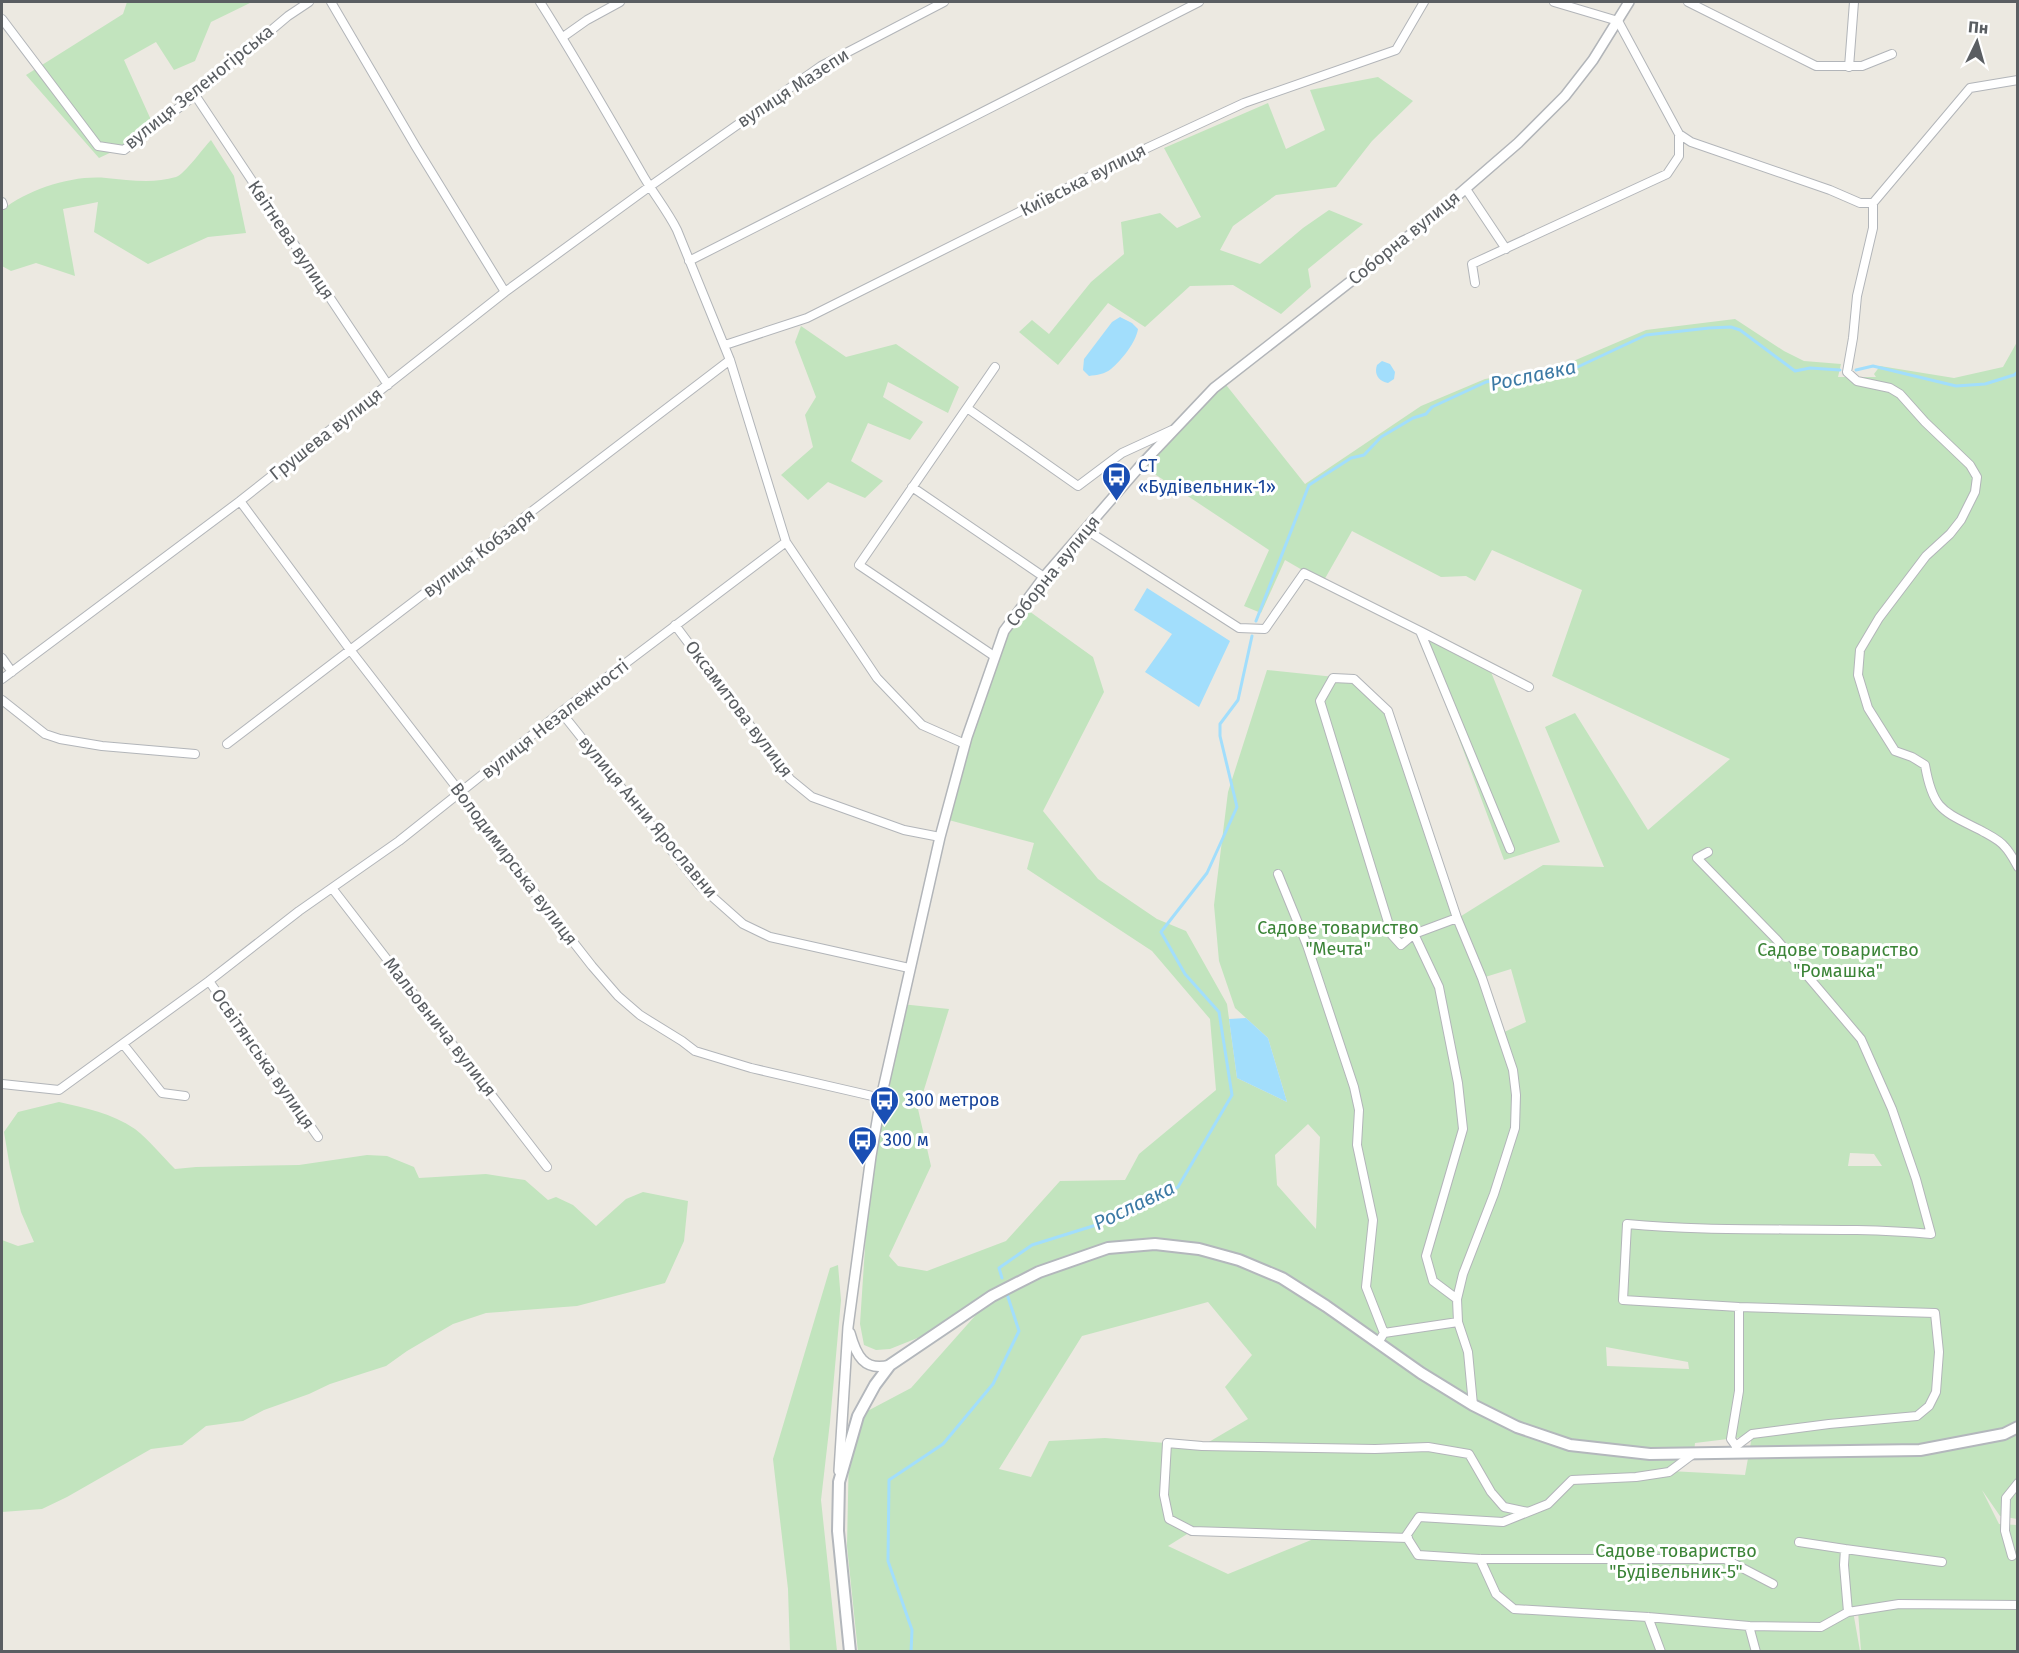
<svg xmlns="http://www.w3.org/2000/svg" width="2019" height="1653" font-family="'Fira Sans',sans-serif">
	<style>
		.green { fill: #c2e4be; fill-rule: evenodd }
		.water { fill: #a2defc }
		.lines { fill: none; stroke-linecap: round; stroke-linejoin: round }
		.stream { stroke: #a2defc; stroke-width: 3 }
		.minor-casing { stroke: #b2b5b9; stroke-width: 10 }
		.tertiary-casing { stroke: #b2b5b9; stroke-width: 12 }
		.secondary-casing { stroke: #b3b7bc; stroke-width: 14 }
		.minor { stroke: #fff; stroke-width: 8 }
		.tertiary { stroke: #fff; stroke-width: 9 }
		.secondary { stroke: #fff; stroke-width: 10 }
		.labels { text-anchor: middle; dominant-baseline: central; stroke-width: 6; stroke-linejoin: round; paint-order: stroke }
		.street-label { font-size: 18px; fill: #5a5e62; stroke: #fff }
		.transit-label { font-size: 18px; fill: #164399; stroke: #fff; text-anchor: start }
		.park-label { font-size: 18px; fill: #3b8437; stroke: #fff }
		.water-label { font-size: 20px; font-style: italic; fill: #3d7aa5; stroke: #fff }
	</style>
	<rect width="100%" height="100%" fill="#ece9e1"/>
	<path class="green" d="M127,2H252L211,22L195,61L174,70L156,42L124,60L156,131L99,158L26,75L123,14Z
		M1378,77L1413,101L1372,141L1336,187L1276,195L1233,226L1220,250L1260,264L1303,228L1329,210L1363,224L1308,269L1311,287L1281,314L1233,285L1190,286L1145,327L1108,303L1058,365L1019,332L1032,320L1049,334L1091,282L1124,254L1121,222L1160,213L1177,228L1201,217L1164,148L1268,103L1286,149L1325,130L1310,90Z
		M211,140L234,176L246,233L208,237L148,264L94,232L98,202L63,209L75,276L36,263L11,271L2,266V210C29,189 72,175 106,178C129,180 153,184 176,177C185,174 203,148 211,140Z
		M1735,319L1784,351L1804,361L1841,364L1838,377H1876L1874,374L1880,366L1954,378L2003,367L2017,342V1519L2000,1516L1982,1490L1999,1524L2017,1525V1651H1861L1858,1611H1853L1860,1651L858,1652L847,1546L849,1450L858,1416L911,1388L990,1299L945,1327L890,1349L876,1350L864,1345L860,1324L871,1156L901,1004L949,1009L918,1109L931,1166L889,1256L898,1266L927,1271L1006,1241L1060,1181L1125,1180L1139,1154L1216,1090L1210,1019L1152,951L1027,869L1034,843L945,819L994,656L1022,606L1093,657L1104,692L1043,811L1098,879L1157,919L1186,931L1227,1004L1237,1078L1287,1102L1268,1038L1235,1008L1219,961L1214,905L1228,792L1267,670L1354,679L1388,711L1458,918L1543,865L1604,867L1545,727L1575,713L1648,830L1730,759L1552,676L1582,590L1492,550L1475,581L1466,576L1441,577L1352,531L1323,582L1285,560L1261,613L1244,606L1269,550L1141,465L1223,381L1305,484L1421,406L1485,379L1564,365L1646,330ZM1511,969L1526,1022L1502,1033L1482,978ZM1308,1124L1320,1137L1316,1229L1277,1185L1275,1155ZM1850,1153L1874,1154L1882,1166H1848ZM1208,1302L1252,1355L1225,1387L1248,1419L1202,1446L1105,1438L1049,1441L1031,1477L999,1469L1082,1336ZM1606,1347L1688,1362L1689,1369L1607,1366ZM1752,1436L1745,1475L1670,1471L1694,1453L1695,1443ZM1192,1531L1321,1536L1228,1574L1168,1546Z
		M801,326L846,357L896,344L959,387L948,413L888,382L883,397L923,422L910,440L868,423L851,461L883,481L865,498L828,482L808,500L781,475L813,447L805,415L816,397L795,342Z
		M1419,631L1491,672L1560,842L1504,860Z
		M59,1102C85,1108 112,1113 135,1129C149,1140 162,1156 175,1169L196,1167L299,1165L367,1155L387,1156L414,1167L419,1178L486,1174L525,1180L548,1200L556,1197L573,1205L596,1226L626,1199L643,1192L688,1201L684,1241L665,1283L577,1306L486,1313L453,1324L407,1351L386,1366L330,1384L309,1394L264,1410L243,1421L206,1426L182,1445L151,1449L67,1497L42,1509L2,1512V1240L18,1246L34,1242L21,1212L10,1168L4,1132L18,1112Z
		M838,1265L841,1300L830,1422L821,1500L837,1651H790L788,1589L773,1459L830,1268Z"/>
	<path class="water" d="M1120,317L1132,323L1138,329C1136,342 1122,360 1111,369C1105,374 1097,375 1089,376L1083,370L1084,359L1112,322Z
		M1382,361L1390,364L1395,372L1394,379L1388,383C1378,381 1374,374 1377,365Z
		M1147,588L1230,641L1199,707L1145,672L1172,634L1134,610Z
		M1246,1018L1268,1038L1287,1102L1237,1078L1229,1019Z"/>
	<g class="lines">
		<path class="stream" d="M1856,370L1873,366L1956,386L1985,384L2014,375L2018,372
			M1256,621L1309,485L1351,458L1364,455L1381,437L1413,418L1426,414L1432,407L1486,382L1512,376L1569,371L1646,335L1709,328L1731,327L1740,330L1795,371L1810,368L1840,370
			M1002,1278L999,1268L1032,1245L1109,1221L1178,1187L1232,1095L1219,1012L1185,974L1161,932L1207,873L1237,807L1220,736V724L1238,700L1252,636
			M911,1652L912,1630L888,1561L889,1480L943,1444L993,1384L1019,1331L1007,1294"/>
		<defs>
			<path id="minor" d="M331,2L416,147L505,292
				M540,2C575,57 608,115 641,172C652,192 667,210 677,230L730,360L786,542L877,678L922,725L965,744
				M1554,2L1618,21L1679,134
				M1688,2L1816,66H1862L1892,54
				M2,19L98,146L124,150L190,99L288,16L309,2
				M563,37L587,20L620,2
				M1849,67L1854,2
				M195,95L388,385
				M1466,189L1506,249
				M2,202L3,205
				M1873,203V228L1857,296L1853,338L1847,372L1857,381L1890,388L1900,394L1925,422L1970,465L1977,477L1975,492L1961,520L1950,534L1926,556L1879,618L1860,650L1858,675L1868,708L1895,751L1912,757L1925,765C1933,811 1943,811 1982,831C1989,835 2000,840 2005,847C2010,852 2014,860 2018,867
				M689,261L1199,2
				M1475,283L1472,264L1667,174L1679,156V134L1691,142L1830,190L1860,203H1873L1970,88L2018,80
				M725,345L807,318L1147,148L1244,103L1396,50L1424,2
				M967,408L1078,486L1122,453L1172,430
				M912,487L1044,577
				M240,501L351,651L460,792L513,865L592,966L618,996L640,1015L682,1041L695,1051L751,1068L881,1098
				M1085,529L1239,628L1265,629L1304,573L1420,631L1510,849
				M675,625L790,779L812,797L904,830L940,837
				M1420,631L1529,687
				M994,656L859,565L995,367
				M2,658L12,672
				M2,679L240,501L505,292L649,187L821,66L944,2
				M2,700L45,734L60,739L102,746L195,754
				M561,712L699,885L743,924L770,937L909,968
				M227,744L730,360
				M1708,852L1697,858L1777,940L1861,1039L1892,1109L1916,1179L1931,1234C1829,1225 1728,1234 1627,1224L1623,1300L1739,1307L1935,1313L1939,1352L1936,1392L1929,1406L1917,1416L1829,1424L1752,1434L1736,1446V1453
				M1278,874L1307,945L1354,1087L1359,1110L1357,1145L1373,1220L1366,1287L1384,1333
				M332,888L547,1167
				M1457,918L1414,934L1401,945L1392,935L1320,701L1333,678L1354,679L1388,711L1457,918L1482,978L1513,1070L1516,1095L1515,1128L1494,1194L1463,1274L1457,1299L1458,1322L1468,1352L1473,1405
				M1414,934L1439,987L1458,1083L1463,1129L1426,1256L1433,1281L1457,1299
				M209,981L318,1137
				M123,1044L162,1093L185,1096
				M2,1084L59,1090L209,981L299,911L399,841L561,712L786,542
				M1378,1343L1384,1333L1458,1322
				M1736,1446L1731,1439L1739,1391V1307
				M1693,1454L1669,1472L1636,1477L1572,1480L1548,1504L1503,1522L1419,1517L1406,1536L1418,1555L1480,1559H1725L1773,1584
				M1408,1538L1192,1531L1169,1519L1164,1495L1167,1443L1202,1446L1375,1449L1428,1447L1469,1454L1491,1492L1504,1507L1528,1512
				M1799,1542L1845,1549
				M2012,1556L2005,1531L2006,1498L2018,1483
				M1480,1559L1496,1594L1514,1609L1648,1617L1749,1626L1821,1627L1848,1612L1899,1604L2018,1605
				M1848,1612L1844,1565L1845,1549L1942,1562
				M1648,1617L1661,1652
				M1749,1626L1756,1652"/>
			<path id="tertiary" d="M850,1333C856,1355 864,1372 890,1365
				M839,1471L848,1327L871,1156L881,1098L940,837L967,737L1004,631L1044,577L1141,465L1214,388L1428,221L1518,143L1565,96L1593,60L1629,2"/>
			<path id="secondary" d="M850,1652L838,1531L839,1482L858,1416L875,1385L890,1365L992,1296L1039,1272L1108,1248L1155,1244L1199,1249L1239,1260L1282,1278L1326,1306L1421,1373L1473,1405L1517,1427L1570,1445L1650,1454L1920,1450L2004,1434L2018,1427"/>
		</defs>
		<use href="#minor" class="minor-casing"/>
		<use href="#tertiary" class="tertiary-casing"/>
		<use href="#secondary" class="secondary-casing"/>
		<use href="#minor" class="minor"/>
		<use href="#tertiary" class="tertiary"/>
		<use href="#secondary" class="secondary"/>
	</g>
	<defs>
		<symbol id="bus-pin" viewBox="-11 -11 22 30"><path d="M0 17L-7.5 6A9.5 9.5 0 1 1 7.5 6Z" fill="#1a4fb4" stroke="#fff"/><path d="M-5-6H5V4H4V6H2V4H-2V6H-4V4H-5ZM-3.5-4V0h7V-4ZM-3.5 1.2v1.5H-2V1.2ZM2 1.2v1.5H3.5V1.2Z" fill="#fff"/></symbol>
	</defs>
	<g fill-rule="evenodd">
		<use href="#bus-pin" x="1100" y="460" width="33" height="45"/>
		<use href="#bus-pin" x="868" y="1084" width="33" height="45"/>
		<use href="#bus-pin" x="846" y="1124" width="33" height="45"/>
	</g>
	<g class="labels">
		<g class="street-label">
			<text transform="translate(199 87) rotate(-39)">вулиця Зеленогірська</text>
			<text transform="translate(793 88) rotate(-33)">вулиця Мазепи</text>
			<text transform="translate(1083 180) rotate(-27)">Київська вулиця</text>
			<text transform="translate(1404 238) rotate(-39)">Соборна вулиця</text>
			<text transform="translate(291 240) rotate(56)">Квітнева вулиця</text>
			<text transform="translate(326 434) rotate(-38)">Грушева вулиця</text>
			<text transform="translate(479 553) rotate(-37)">вулиця Кобзаря</text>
			<text transform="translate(1053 571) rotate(-51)">Соборна вулиця</text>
			<text transform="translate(739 709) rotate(53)">Оксамитова вулиця</text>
			<text transform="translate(555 719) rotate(-38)">вулиця Незалежності</text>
			<text transform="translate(648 817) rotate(50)">вулиця Анни Ярославни</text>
			<text transform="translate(514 864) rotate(53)">Володимирська вулиця</text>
			<text transform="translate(440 1027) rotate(52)">Мальовнича вулиця</text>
			<text transform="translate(263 1059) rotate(55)">Освітянська вулиця</text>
		</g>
		<g class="transit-label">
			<text x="1138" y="466">СТ<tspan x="1138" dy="21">«Будівельник-1»</tspan></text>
			<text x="905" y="1100">300 метров</text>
			<text x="883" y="1140">300 м</text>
		</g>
		<g class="park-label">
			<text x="1338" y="928">Садове товариство<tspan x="1338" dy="21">"Мечта"</tspan></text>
			<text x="1838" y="950">Садове товариство<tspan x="1838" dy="21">"Ромашка"</tspan></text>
			<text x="1676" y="1551">Садове товариство<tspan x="1676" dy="21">"Будівельник-5"</tspan></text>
		</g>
		<g class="water-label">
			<text transform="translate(1533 375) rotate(-12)">Рославка</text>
			<text transform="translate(1134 1205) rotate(-26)">Рославка</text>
		</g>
	</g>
	<rect width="2019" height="1653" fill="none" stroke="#5a5e62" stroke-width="6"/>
	<g transform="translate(1977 42) rotate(5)" stroke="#ffffff" stroke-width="4.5" paint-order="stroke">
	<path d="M0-4.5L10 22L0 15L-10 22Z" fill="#5a5e62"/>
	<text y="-9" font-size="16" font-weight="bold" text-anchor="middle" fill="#5a5e62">Пн</text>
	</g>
</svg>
